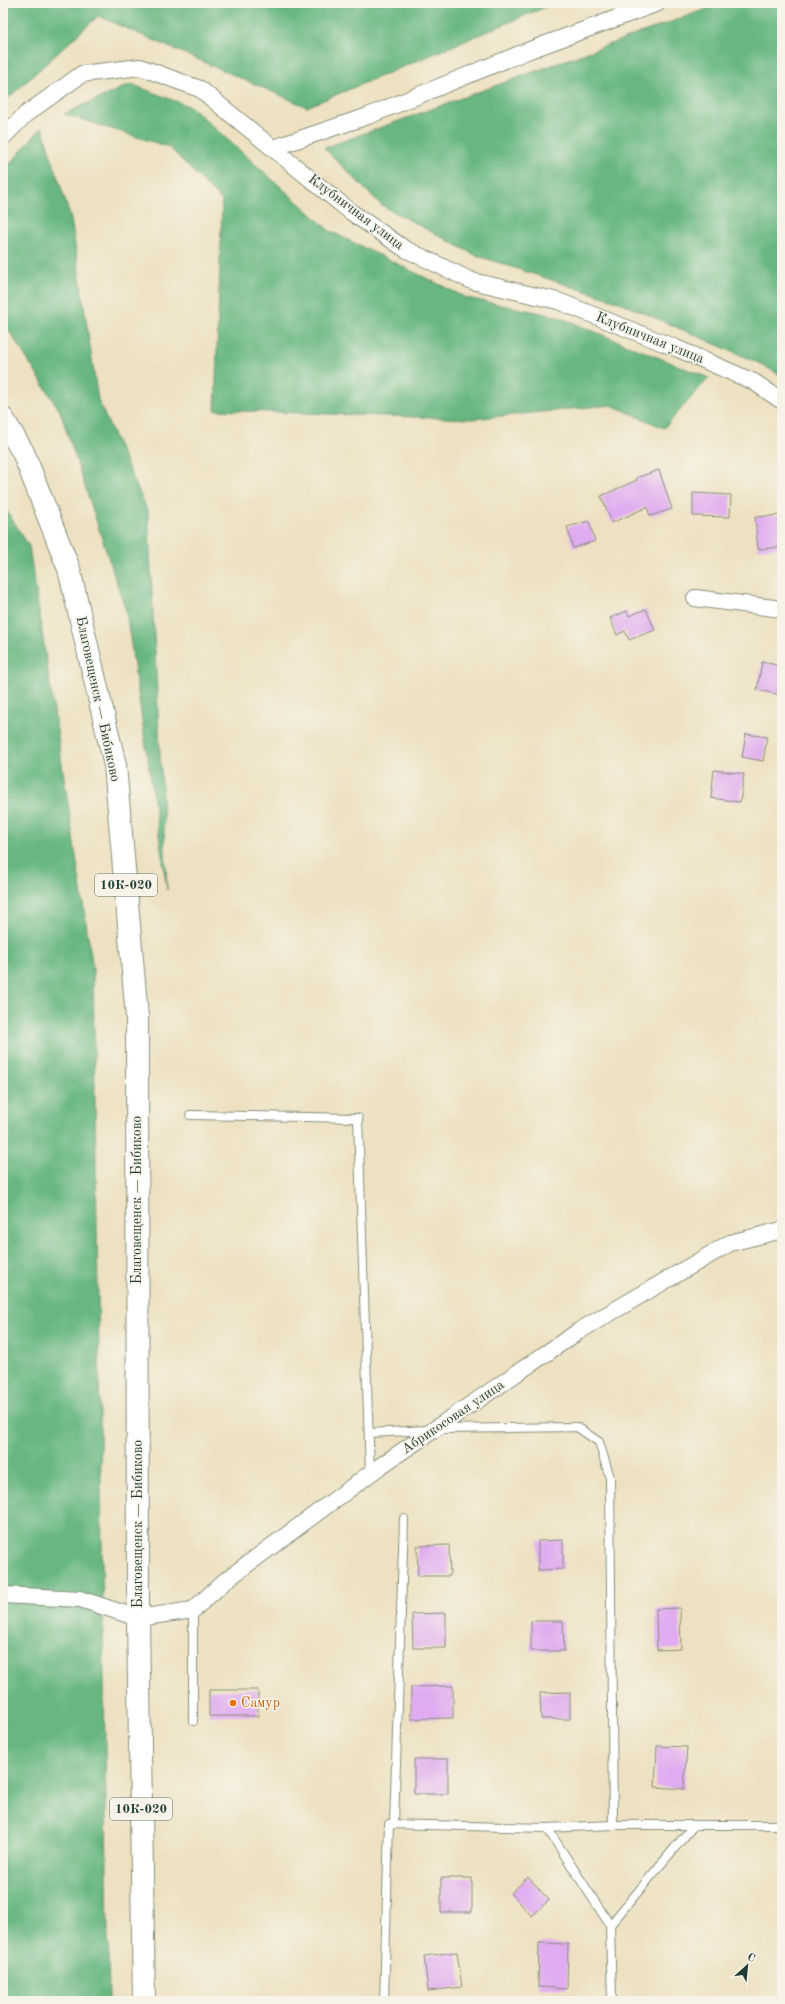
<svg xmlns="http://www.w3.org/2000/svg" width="785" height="2004" font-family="'Old Standard TT',serif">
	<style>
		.forest { fill: #67b782; stroke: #437a5b }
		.building { fill: #e0abf0 }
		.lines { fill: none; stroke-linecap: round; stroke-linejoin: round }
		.service-casing { stroke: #868f7a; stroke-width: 10 }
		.minor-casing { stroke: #868f7a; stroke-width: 18 }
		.primary-casing { stroke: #868f7a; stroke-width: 24 }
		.service { stroke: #fff; stroke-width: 8 }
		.minor { stroke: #fff; stroke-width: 16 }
		.primary { stroke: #fff; stroke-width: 22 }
		.food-dot { fill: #e8710a; stroke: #f7f3e8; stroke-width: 1.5 }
		.labels { text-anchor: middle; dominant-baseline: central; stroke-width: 3; stroke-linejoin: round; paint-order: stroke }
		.shield { fill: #f7f3e8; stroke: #60746a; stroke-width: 1 }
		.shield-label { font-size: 13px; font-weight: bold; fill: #1f3d34 }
		.street-label { font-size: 14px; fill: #1f3d34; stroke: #f7f3e8 }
		.food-label { font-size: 14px; fill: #c56008; stroke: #f7f3e8; text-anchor: start }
	</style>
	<rect width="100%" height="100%" fill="#f7f3e8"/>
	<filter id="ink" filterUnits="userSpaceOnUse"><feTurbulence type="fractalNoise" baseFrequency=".025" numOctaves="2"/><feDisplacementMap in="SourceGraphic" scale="8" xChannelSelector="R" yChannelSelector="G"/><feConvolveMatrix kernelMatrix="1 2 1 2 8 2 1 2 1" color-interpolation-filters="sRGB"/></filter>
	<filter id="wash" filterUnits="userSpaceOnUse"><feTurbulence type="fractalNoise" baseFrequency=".012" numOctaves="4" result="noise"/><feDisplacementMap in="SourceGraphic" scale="16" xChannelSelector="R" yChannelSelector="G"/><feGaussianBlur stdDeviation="0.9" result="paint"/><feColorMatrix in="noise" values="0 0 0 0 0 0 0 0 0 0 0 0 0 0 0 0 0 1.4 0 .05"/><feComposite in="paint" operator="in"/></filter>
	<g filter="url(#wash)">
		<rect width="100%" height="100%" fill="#ede1c1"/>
		<path class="forest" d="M3,3H555L307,107L98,16L3,103Z
			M723,3H782V376L761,364L619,302L475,255L381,205L324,148Z
			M131,84L191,107L330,231L467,298L556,316L709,378L664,428L611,405L472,419L215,410L222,201L169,147L64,114Z
			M42,127L71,219L98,400L148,512L167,890L126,611L60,411L3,321V172Z
			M3,505L29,546L93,969L109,2001H3Z"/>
		<g id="blocks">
			<path class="building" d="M659,470L672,509L650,516L647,507L612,523L601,496L637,480L636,478Z
				M693,493L731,495L730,517L693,516Z
				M782,515V547L758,549L755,517Z
				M589,521L595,541L573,548L567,527Z
				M646,609L655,630L629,640L625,631L617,635L610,618L627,611L629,616Z
				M762,662L782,666V695L757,690Z
				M746,734L767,737L763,761L742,757Z
				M714,770L744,774L740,802L711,798Z
				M563,1540V1569L538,1570V1541Z
				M449,1545L450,1576H418L417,1546Z
				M680,1608L681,1649L657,1650L656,1609Z
				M446,1613V1648H413L412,1614Z
				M531,1621H563L564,1651H531Z
				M453,1686V1718L411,1719V1687Z
				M209,1690H258V1716H209Z
				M570,1692V1719H541L540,1693Z
				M657,1746L687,1747L684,1789L655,1787Z
				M414,1759H448V1794H414Z
				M528,1877L549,1900L532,1916L511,1893Z
				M441,1878H472V1912H441Z
				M539,1943L568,1944L567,1989L538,1987Z
				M457,1952L462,1987L428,1991L424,1956Z"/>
		</g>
	</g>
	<g filter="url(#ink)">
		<use href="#blocks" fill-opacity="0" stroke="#868f7a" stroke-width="1"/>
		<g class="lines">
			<defs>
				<path id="service" d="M190,1115L358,1118L370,1473
					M440,1429L577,1427L599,1442L610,1478L613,1825
					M369,1433L428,1430
					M193,1610V1721
					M394,1824L404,1519
					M547,1828L613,1825H782
					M610,1925L694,1825
					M384,2001L389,1824L547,1828L610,1925L612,2001"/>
				<path id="minor" d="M3,137L26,114L82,74L140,67L200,89L351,212L405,249L472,281L558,301L676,348L754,382L782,401
					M273,148L368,116L527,51L658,3
					M695,598L782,609
					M3,1595L80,1599L138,1618L193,1610L226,1580L379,1467L579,1331L730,1243L782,1230"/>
				<path id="primary" d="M3,419L23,452L69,569L115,765L137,1017L138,1618L144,2001"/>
			</defs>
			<use href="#service" class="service-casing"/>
			<use href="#minor" class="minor-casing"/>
			<use href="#primary" class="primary-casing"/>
			<use href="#service" class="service"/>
			<use href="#minor" class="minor"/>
			<use href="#primary" class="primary"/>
		</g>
	</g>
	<circle class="food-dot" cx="233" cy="1703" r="4"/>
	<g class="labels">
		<g class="shield">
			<rect x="95" y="874" width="62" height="22" rx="3"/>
			<rect x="110" y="1798" width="62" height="22" rx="3"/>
		</g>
		<g class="shield-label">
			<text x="126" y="885">10К-020</text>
			<text x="141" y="1809">10К-020</text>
		</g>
		<g class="street-label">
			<text transform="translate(356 212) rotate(37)">Клубничная улица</text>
			<text transform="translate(650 338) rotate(22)">Клубничная улица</text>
			<text transform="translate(98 699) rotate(78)">Благовещенск — Бибиково</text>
			<text transform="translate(137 1200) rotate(-90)">Благовещенск — Бибиково</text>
			<text transform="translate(453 1417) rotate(-34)">Абрикосовая улица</text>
			<text transform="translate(138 1524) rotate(-90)">Благовещенск — Бибиково</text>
		</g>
		<g class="food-label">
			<text x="241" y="1703">Самур</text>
		</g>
	</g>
	<rect width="785" height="2004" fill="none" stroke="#f7f3e8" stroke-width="16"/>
	<g transform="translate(747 1966) rotate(27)" stroke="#f7f3e8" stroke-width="3" paint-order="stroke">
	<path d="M0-3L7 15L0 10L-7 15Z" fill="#1f3d34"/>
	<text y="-6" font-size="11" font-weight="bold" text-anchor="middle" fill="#1f3d34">С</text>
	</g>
</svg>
